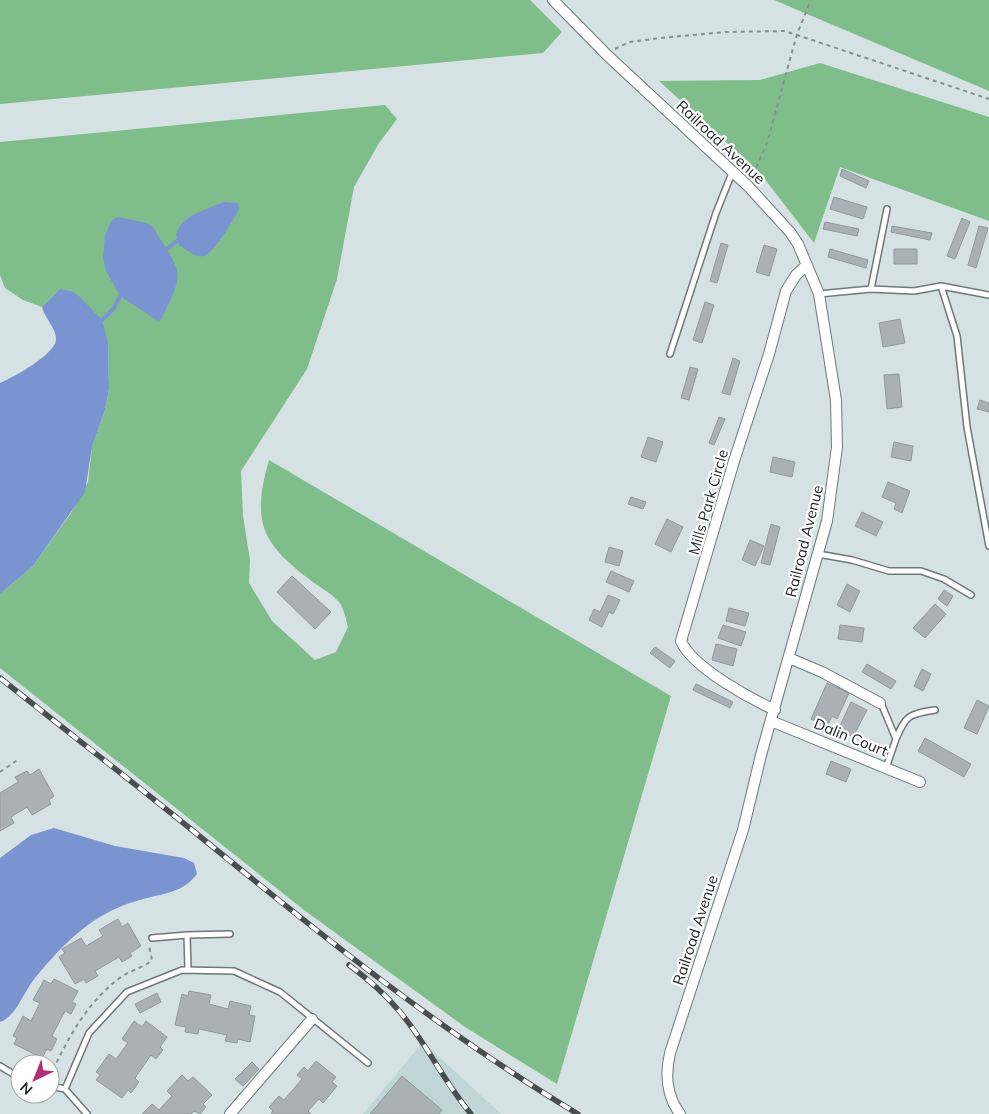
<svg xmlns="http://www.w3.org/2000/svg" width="989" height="1114" font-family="Mulish,sans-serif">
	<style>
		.built { fill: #c0d5d8 }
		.forest { fill: #7fbd8a }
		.water { fill: #7994d1 }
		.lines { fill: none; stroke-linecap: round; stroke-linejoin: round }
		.stream { stroke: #7994d1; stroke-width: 4 }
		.building { fill: #a9b1b7; stroke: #91999e }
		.service-casing { stroke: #6e787a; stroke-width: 8 }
		.minor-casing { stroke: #6e787a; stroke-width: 12 }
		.path { stroke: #868f8f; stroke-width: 2; stroke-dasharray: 4 4; stroke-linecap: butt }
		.service { stroke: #fff; stroke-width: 5 }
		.minor { stroke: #fff; stroke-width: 10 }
		.rail-casing { stroke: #494f50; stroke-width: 5.5 }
		.rail { stroke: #fff; stroke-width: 4; stroke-dasharray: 11; stroke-linecap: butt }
		.labels { text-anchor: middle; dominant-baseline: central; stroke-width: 4.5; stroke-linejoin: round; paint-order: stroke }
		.street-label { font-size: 15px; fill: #202525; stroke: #fff }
	</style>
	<rect width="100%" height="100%" fill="#d5e1e2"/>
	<path class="built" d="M423,1042L501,1114H363Z"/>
	<path class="forest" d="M0,0H530L562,32L543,53L0,104Z
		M774,0H989V91Z
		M820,63L989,117V221L840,167L814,243L760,173L659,81L760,80Z
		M385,105L397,119L379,143L354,187L337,279L307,369L241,471L243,516L250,560L249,583L272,621L315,660L336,652L348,627C346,620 344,608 339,602C331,593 318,586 309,579C260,542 252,520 269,460L671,696L557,1084L465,1027L304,910L0,668V594L33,566L71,513L88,482L92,447L105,410L109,389L108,343L72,291L60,289L42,307L23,300L5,288L0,275V142Z"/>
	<path class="water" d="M223,202L238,203L239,209C234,219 214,253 204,256C196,258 185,249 179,245L176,235C181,215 206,210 223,202Z
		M118,217L147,223L153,227C179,272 188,268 161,319L158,321L120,296L106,271L103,257L105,235L112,220Z
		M60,289L72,291L80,297L102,320L108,343L109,389L105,410L92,447L85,492L33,566L0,594V383C14,377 54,355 56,340C57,329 44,317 42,307Z
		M54,828L115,846L184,858L194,863L197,874C182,894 162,893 140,900C124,904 109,911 95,920C72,935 52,957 35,978C23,992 17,1016 0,1022V858L31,835Z"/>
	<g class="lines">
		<path class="stream" d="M167,249L178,240
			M102,320L114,308L120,296"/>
	</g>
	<path class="building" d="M842,169L869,181L866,188L840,176Z
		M834,197L867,207L863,219L830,209Z
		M962,218L970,222L955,259L947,256Z
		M825,222L859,229L857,236L823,229Z
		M892,226L932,233L930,240L891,232Z
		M979,226L988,228L976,268L968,265Z
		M721,243L728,245L717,283L710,281Z
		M764,245L777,249L769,276L756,272Z
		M830,249L868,260L866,268L828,257Z
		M894,249H917V264H894Z
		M705,302L714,305L702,343L693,340Z
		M900,319L905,343L883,347L879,323Z
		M733,358L740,361L730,395L722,393Z
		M690,367L698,369L689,400L681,398Z
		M899,374L902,407L887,409L884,375Z
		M980,400L989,403V412L977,409Z
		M719,417L725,419L714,445L709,443Z
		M648,437L663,442L656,462L641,457Z
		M894,442L913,446L911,461L891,457Z
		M773,457L795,462L792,477L770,472Z
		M888,482L910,491L902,513L894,509L896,503L882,497Z
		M631,497L646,502L643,509L628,504Z
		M862,512L883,522L876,536L855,526Z
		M667,519L683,527L671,552L655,544Z
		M771,524L780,527L770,565L761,563Z
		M750,540L764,546L755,566L742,560Z
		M609,547L623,551L619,566L605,562Z
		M611,571L634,581L629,592L606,582Z
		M292,576L331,612L315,629L277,592Z
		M847,584L860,591L850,612L837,605Z
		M944,590L953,596L947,606L938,599Z
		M608,595L620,600L613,614L609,612L602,627L589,620L594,609L600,612Z
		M935,604L946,614L925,638L913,628Z
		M729,608L749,613L745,626L726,621Z
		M723,625L746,632L741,646L718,638Z
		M840,625L864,628L862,642L838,639Z
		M716,644L737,649L733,666L712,660Z
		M655,647L675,661L670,668L650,653Z
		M867,664L896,681L891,689L862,672Z
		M922,669L931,674L923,691L914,686Z
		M827,683L849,693L837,719L832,716L827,727L811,719Z
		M696,684L733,702L730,708L693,690Z
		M977,700L989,706L977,734L964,728Z
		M851,702L867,710L853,737L838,730Z
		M925,738L971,764L964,777L918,751Z
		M831,761L851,769L846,782L826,774Z
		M39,769L54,796L49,800L51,804L32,815L27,807L11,817L14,823L0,831V793L18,782L15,777L27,771L30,775Z
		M118,919L122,927L128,923L141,946L130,953L132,956L122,962L119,957L95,971L98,976L86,983L84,979L75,984L59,957L65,953L62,949L81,938L86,946L103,936L99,930Z
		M54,979L78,991L72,1002L76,1004L71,1014L65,1011L52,1036L57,1039L51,1051L47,1049L42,1058L14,1044L17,1038L13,1036L23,1016L31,1021L40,1003L33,1000L44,980L51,984Z
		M189,991L211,995L209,1004L228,1009L230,1001L251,1006L249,1015L255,1016L250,1042L238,1039L237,1043L225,1041L227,1035L199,1029L198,1034L185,1032L186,1027L175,1025L182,994L188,996Z
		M157,993L161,1002L140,1013L135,1004Z
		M134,1021L142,1027L146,1021L167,1037L160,1047L163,1050L156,1059L151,1055L135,1078L139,1082L131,1093L128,1090L122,1098L96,1080L100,1075L96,1072L109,1054L116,1059L128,1043L122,1039Z
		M316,1061L336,1077L332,1082L337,1086L323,1103L319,1099L308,1111L311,1114H271L273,1111L269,1107L279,1096L284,1100L302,1079L297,1075L304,1067L308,1071Z
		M252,1062L259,1069L243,1086L235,1079Z
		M182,1075L188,1081L193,1077L212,1095L203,1104L206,1107L200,1114L194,1111L191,1114H142L152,1104L159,1110L172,1096L167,1091Z
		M402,1076L442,1110L439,1114H370Z"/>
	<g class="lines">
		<defs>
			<path id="service" d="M941,286L957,336L967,427L989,546
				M871,289L887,209
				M819,294L871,289L914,291L941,286L989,295
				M670,354L716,213L732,173
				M818,554L852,560L889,571H921L944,579L971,595
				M881,703L896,739L886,768
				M896,739C906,715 909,714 935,710
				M152,938L187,935
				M188,970L187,935L230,934
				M0,1066L20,1078
				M50,1086L65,1089
				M87,1114L65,1089L89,1033L127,992L182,970L234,971L280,992L368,1063"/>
			<path id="minor" d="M553,0L607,55L748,186L790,232L798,244L819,294L836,400L837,447L827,521L761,755L743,830L670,1053C665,1075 666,1095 680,1114
				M789,658L822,672L880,703
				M775,710C749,698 692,667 681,641L734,461L769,354L786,291L796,275L807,265
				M771,721L920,782
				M230,1114L312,1019"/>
		</defs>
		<use href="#service" class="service-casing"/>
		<use href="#minor" class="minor-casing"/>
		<path class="path" d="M615,49L629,42L660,38L726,32L785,31L989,99
			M753,175L767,143L797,34L811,0
			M0,772L19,759
			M50,1077C67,1039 87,1002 121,977C131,970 143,968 152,960L149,946"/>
		<use href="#service" class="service"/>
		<use href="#minor" class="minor"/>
		<defs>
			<path id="rail" d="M0,678C64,729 129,779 192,830C316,931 441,1032 578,1114
				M349,965C368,979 386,995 400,1012C427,1044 444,1082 471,1114"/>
		</defs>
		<use href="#rail" class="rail-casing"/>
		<use href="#rail" class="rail"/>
	</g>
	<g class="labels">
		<g class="street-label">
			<text transform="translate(721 142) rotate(43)">Railroad Avenue</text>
			<text transform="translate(708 502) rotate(-74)">Mills Park Circle</text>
			<text transform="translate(804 541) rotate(-76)">Railroad Avenue</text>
			<text transform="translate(851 737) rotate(22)">Dalin Court</text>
			<text transform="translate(695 930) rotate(-72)">Railroad Avenue</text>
		</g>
	</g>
	<g transform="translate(35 1079) rotate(223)"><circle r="24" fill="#ffffff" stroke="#a6a8a8"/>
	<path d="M0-4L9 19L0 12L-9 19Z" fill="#b22d74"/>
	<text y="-8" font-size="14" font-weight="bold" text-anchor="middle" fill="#202525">N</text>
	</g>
</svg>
